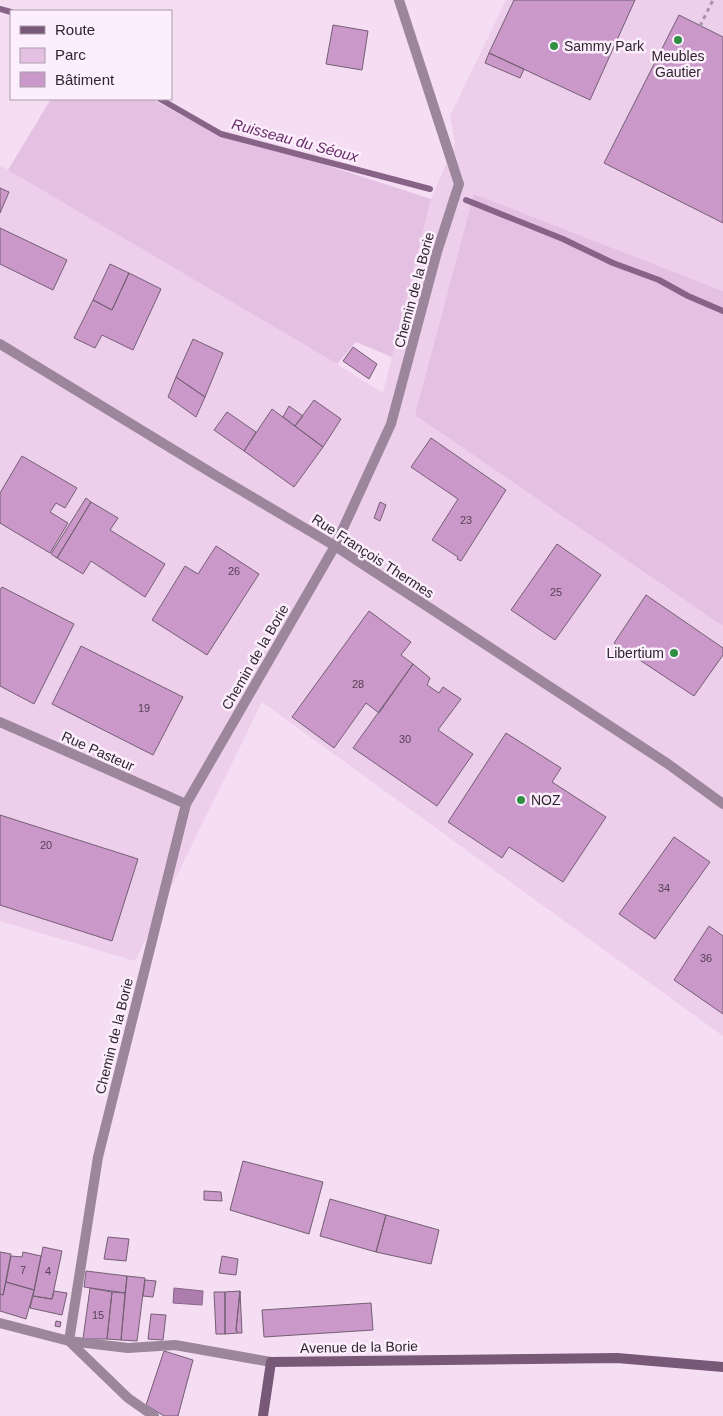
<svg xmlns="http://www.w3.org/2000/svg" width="723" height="1416" font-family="Helvetica,sans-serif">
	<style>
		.built { fill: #edcfec }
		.green { fill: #e4c1e3 }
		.water { fill: #ad7ead; stroke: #876487 }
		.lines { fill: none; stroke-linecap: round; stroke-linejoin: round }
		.stream { stroke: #876487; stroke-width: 6 }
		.building { fill: #ca98c9; stroke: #735f73 }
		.path { stroke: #a795a6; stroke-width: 3; stroke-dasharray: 4 4; stroke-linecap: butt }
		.street { stroke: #9b869b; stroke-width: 10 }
		.secondary { stroke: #775876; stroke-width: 10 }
		.poi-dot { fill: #2f8f42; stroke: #fceefc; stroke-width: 2 }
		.labels { text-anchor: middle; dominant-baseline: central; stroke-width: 5; stroke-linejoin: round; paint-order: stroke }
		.number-label { font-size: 11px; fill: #564256 }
		.poi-label { font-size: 14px; fill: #2f262f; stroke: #fceefc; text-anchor: start }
		.street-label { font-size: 14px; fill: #2f262f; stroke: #fceefc }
		.water-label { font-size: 15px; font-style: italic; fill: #682d69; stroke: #fceefc }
	</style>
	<rect width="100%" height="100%" fill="#f5ddf4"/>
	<path class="built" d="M506,0H723V291L474,194L723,619V1036L262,702L135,961L0,921V165L337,364L383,393L431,199L455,143L450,116Z"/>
	<path class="green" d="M51,99H152L196,123L431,199L392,357L356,342L337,364L8,170Z
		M474,194L723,291V626L415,415Z"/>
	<path class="water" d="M174,1288L203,1291L202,1305L173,1303Z"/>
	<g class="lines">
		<path class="stream" d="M0,9L11,12
			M160,99L221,134L430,189
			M466,200L563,239L613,263L659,280L688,296L723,311"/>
	</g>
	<path class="building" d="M514,0H635L590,100L489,53Z
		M679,15L723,37V223L604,163Z
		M333,25L368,31L362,70L326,64Z
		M489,53L524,69L520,78L485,63Z
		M0,188L9,192L0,213Z
		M0,228L67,260L53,290L0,264Z
		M110,264L129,273L112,310L93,300Z
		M129,273L161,289L133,350L102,335L95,348L74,338L93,300L112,310Z
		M193,339L223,353L205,397L176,377Z
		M353,347L377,364L369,379L343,361Z
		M176,377L205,397L196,417L168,397Z
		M314,400L341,419L323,447L295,426Z
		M289,406L303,416L295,426L283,417Z
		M272,409L323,447L294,487L244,451Z
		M227,412L256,432L244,451L214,430Z
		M431,438L506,490L461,561L457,559L458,557L432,540L458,499L411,467Z
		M22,456L77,488L65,508L56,503L50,512L68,523L50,553L0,523V493Z
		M86,498L91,502L57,558L51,554Z
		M91,502L118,518L110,530L165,564L145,597L91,561L83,574L57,558Z
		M380,502L386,505L380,521L374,518Z
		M557,544L601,575L555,640L511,610Z
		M216,546L259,574L207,655L152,620L185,566L198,574Z
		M2,587L74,624L34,704L0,686V590Z
		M646,595L723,648V655L694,696L614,643Z
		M369,611L411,642L401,655L413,664L379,713L366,703L334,748L292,717Z
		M81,646L183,697L153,755L52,704Z
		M413,664L430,678L427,685L439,693L443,687L461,699L438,730L473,754L437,806L353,748Z
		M506,733L561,768L552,782L606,817L563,882L509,847L502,858L448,822Z
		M0,815L138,859L112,941L0,905Z
		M674,837L710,862L655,939L619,914Z
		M709,926L723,936V1014L674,980Z
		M243,1161L323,1182L309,1234L230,1210Z
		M204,1191L221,1192L222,1201L204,1200Z
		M330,1199L386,1215L376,1252L320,1236Z
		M386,1215L439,1230L431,1264L376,1252Z
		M108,1237L129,1239L126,1261L104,1259Z
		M43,1247L62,1251L52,1299L33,1296Z
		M0,1252L11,1254L3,1295L0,1294Z
		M23,1252L41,1256L34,1290L6,1282L11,1256L22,1257Z
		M222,1256L238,1259L236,1275L219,1273Z
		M86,1271L127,1276L125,1293L84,1287Z
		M127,1276L145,1278L137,1341L121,1340Z
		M145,1280L156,1281L153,1297L143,1296Z
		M6,1282L34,1290L26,1319L0,1311V1294L3,1295Z
		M90,1288L112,1292L107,1339H83Z
		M54,1291L67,1293L62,1315L30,1308L33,1296L52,1299Z
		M240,1291L242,1333H238L236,1330Z
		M240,1291L236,1330L238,1333L225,1334V1292Z
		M112,1292L125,1293L121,1340L107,1339Z
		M214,1292H225V1334H216Z
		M371,1303L373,1330L264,1337L262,1310Z
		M151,1314L166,1315L163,1340L148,1339Z
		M56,1321L61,1322L60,1327L55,1326Z
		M164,1351L193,1360L178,1416H164L146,1405Z"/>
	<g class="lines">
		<path class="path" d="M700,26L713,0"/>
		<path class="street" d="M0,344L215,475L335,546L668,764L723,804
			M0,722L186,804
			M0,1323L69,1341L128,1348L175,1345L271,1362
			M69,1341L98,1157L186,804L335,546L391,424L437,252L459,184L399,0
			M69,1341L128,1398L154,1416"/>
		<path class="secondary" d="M263,1416L271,1362L617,1358L723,1367"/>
	</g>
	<g class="poi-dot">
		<circle cx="678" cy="40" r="5"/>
		<circle cx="554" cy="46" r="5"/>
		<circle cx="674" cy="653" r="5"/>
		<circle cx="521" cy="800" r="5"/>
	</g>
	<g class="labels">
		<g class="number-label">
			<text x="466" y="520">23</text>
			<text x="234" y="571">26</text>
			<text x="556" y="592">25</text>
			<text x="358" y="684">28</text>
			<text x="144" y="708">19</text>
			<text x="405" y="739">30</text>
			<text x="46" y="845">20</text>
			<text x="664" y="888">34</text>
			<text x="706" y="958">36</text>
			<text x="23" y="1270">7</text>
			<text x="48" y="1271">4</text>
			<text x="98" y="1315">15</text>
		</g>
		<g class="poi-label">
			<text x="564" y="46">Sammy Park</text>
			<text x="678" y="56" text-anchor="middle">Meubles<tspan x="678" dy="16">Gautier</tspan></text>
			<text x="664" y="653" text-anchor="end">Libertium</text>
			<text x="531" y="800">NOZ</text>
		</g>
		<g class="street-label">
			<text transform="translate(414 290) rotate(-75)">Chemin de la Borie</text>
			<text transform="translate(373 556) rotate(33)">Rue François Thermes</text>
			<text transform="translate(255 657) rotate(-60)">Chemin de la Borie</text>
			<text transform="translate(98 751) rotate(24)">Rue Pasteur</text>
			<text transform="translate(114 1036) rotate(-76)">Chemin de la Borie</text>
			<text transform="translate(359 1347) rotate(-1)">Avenue de la Borie</text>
		</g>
		<g class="water-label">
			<text transform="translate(295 140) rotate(15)">Ruisseau du Séoux</text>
		</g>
	</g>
	<rect x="10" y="10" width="162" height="90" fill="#fceefc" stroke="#aa9eaa"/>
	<rect x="20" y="26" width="25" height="8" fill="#775876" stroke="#aa9eaa"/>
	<text x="55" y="35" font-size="15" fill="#2f262f">Route</text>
	<rect x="20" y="48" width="25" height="15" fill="#e4c1e3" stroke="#aa9eaa"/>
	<text x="55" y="60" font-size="15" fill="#2f262f">Parc</text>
	<rect x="20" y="72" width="25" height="15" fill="#ca98c9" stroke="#aa9eaa"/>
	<text x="55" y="85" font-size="15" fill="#2f262f">Bâtiment</text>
</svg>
